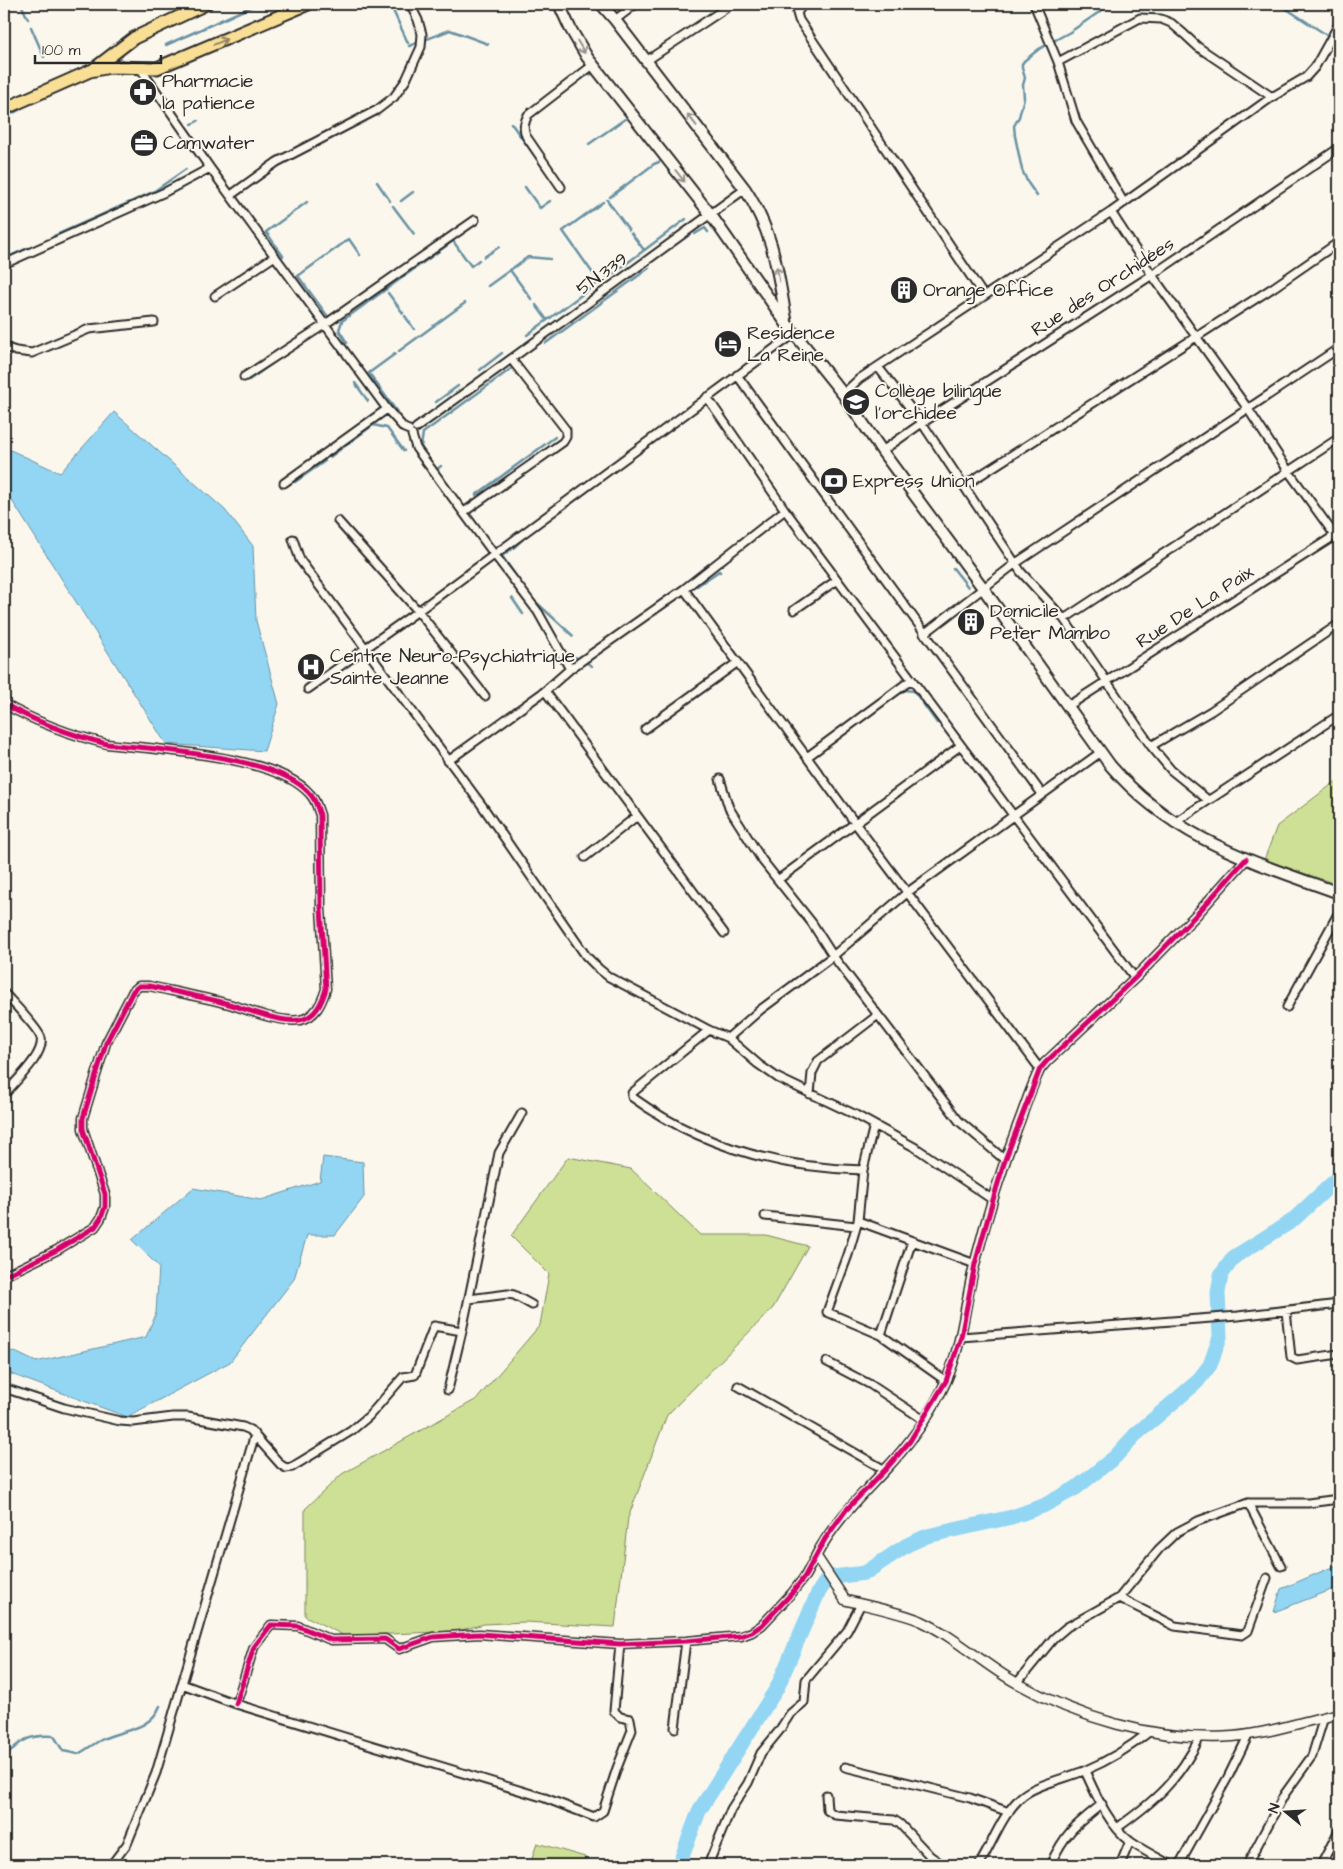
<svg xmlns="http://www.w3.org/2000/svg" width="1343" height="1869" font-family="'Architects Daughter',sans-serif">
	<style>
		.green { fill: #cde095; stroke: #7c8660 }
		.water { fill: #92d6f4; stroke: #6992a4 }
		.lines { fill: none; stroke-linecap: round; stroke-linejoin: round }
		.stream { stroke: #6992a4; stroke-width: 2.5 }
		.river { stroke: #92d6f4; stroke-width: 15 }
		.minor-casing { stroke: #2b2b2b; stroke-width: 11 }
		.tertiary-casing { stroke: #2b2b2b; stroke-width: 12 }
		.secondary-casing { stroke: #2b2b2b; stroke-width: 14 }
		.primary-casing { stroke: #2b2b2b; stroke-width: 15 }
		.minor { stroke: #fbf7ec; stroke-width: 7 }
		.tertiary { stroke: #fbf7ec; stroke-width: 9 }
		.secondary { stroke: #fbf7ec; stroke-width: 10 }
		.primary { stroke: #f9df96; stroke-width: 11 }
		.cycleway-casing { stroke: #fbf7ec; stroke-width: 8 }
		.cycleway { stroke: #d6006c; stroke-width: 5 }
		.oneway { stroke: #928560 }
		.oneway2 { stroke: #93918c }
		.labels { text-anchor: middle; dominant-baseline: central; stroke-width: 4; stroke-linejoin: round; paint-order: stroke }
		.poi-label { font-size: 19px; fill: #2b2b2b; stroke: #fbf7ec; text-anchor: start }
		.street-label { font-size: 19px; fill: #2b2b2b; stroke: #fbf7ec }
	</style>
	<rect width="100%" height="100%" fill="#fbf7ec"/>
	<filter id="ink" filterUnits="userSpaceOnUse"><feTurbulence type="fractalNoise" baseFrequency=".02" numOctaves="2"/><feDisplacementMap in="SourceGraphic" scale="10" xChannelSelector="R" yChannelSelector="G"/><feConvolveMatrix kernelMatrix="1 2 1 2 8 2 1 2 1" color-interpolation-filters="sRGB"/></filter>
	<g filter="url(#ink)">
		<path class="green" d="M1339,779V885L1264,860L1277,826Z
			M568,1157L631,1169L700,1235H766L808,1246L773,1308L667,1415L628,1518L615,1627L525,1622L484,1624L458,1631L345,1636L305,1616V1509L342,1474L477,1399L540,1325L549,1274L511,1236Z
			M537,1843L585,1857L583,1865H530Z"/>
		<path class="water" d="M114,412L225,510L253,546L256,621L279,704L264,751L166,744L4,488V447L60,473Z
			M323,1157L363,1162L364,1197L335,1235H307L294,1279L230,1362L127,1417L11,1374L4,1362V1355L13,1351L36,1362L146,1337L156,1313L159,1267L132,1240L193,1188L261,1200L320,1181Z
			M1339,1564V1587L1274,1612L1281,1589Z"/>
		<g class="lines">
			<path class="stream" d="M21,4L28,19
				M390,4L408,43
				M1279,4L1339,43
				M31,27L44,57
				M166,45L257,4
				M409,46L450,30L488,44
				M573,85L585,76L592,74
				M4,117L19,110
				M511,123L544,169
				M192,124L198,121
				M589,144L625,119
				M377,182L390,201
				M525,187L540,208L550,201
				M1037,196L1028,183L1022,170L1015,136L1014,126L1019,117L1024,98L1023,85L1025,78L1022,68V64L1024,61L1039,49L1070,32L1111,4
				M610,197L654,164L659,162
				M607,200L629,230
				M401,201L413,192
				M393,206L414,234
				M631,233L644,250
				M695,234L705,228L708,232
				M54,236L153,192L186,169
				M283,256L266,232L307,202
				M484,257L499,247
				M4,259L28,248
				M510,270L532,300
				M607,278L686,219
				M488,286L528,257L550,259
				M388,293L403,313
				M536,305L547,320
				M405,316L414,329
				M329,318L298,276L349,239L360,255
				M527,335L599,282L563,231L603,202
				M347,343L339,330L342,321L453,241L471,266L479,260
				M546,343L649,268
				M399,351L465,303
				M395,354L369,373L397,412
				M480,370L502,353
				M249,380L280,358
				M355,383L368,401
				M436,402L458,386
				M4,427L8,435L6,441
				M330,457L373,425L387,428L404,451
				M441,466L436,470L421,447L423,433L512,368
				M295,482L325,461
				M476,495L555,437
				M573,502L598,483
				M511,550L523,539
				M509,551L502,556L519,580
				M953,568L968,587
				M697,586L719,571L720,572
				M512,598L523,614
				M536,602L573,636
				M558,661L565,654L580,659
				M585,662L592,666
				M884,704L904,690L914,691L937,723
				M4,1758C20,1740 30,1734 54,1736L63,1751L78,1754C86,1750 93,1744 101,1740C123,1729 150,1731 160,1706"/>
			<path class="river" d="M679,1865L699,1811L777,1688L818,1593L826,1581L833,1577L865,1573L907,1545L927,1536L1012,1517L1043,1506L1076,1488L1115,1457L1135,1435L1197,1382L1210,1365L1220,1337L1218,1293L1221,1275L1234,1257L1292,1221L1339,1177"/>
			<defs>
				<path id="minor" d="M803,4L797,13L799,20L984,296
					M1034,4L1058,62L1076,121L1124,203
					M615,20L636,4
					M646,61L732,4
					M1058,62L1140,18L1161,19L1171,23L1184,34L1198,47L1272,97
					M140,68L210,168L387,409L404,428L409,430
					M561,187L526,136C523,128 524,123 528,115L593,65
					M231,195L277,162L377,110L394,97L406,80L421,47L422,34L418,20L410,4
					M1111,212L1152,275L1248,409L1289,472L1339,541
					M4,264L165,192L210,168
					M215,296L275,256
					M4,347L16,351L32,353L89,329L154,322
					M878,367L922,423L1021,572L1064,619L1151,746L1211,711L1339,624
					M737,375L1042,794
					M244,377L324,325L475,220
					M843,394L859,379L1111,212L1272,97L1306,77L1315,67L1339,24
					M707,397L785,510L1135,978
					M416,428L745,189
					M412,435L416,448L494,554L538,612L570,669
					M882,451L922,423L1152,275L1339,148
					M284,483L387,409
					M965,485L1274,287L1339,242
					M464,512L563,442L566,437V430L511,359
					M338,521L418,611L485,696
					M293,539L300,560L481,804L586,956L599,969L609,977L709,1030L728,1038L758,1064L778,1078L856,1115L916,1148L993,1200
					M684,589L855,823L1040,1069
					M794,610L837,580
					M1064,619L1339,438
					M924,634L1016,563L1339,348
					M308,689L418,611L794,334
					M545,691L724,933
					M4,704C36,722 71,735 107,744C157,750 277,755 310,794C316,800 317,807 320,815L321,908L326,989C322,1002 316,1017 300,1020C280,1023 249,1010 229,1004C202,997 176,992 149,986H139L133,991L106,1043L83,1118V1129L105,1194V1207L101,1218L95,1227L57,1250L4,1276
					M1068,706L1339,533
					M645,729L738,662
					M1151,746L1171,770L1208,800
					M807,757L911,680
					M448,761L545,691L570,669L684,589L785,510
					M720,779L729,808L762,860L812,923L833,956L959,1121L1005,1160
					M1174,823L1339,715
					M585,857L637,816
					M779,879L960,746
					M4,993C12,1002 38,1028 41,1038C45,1055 14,1082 4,1095
					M1287,1007L1339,912
					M709,1030L632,1093V1097C701,1147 778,1168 863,1170
					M728,1038L760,1010L833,956L908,892L1101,752
					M810,1094L812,1073L818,1061L878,1015
					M874,1125L863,1170L858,1221L848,1255L827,1312L881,1335L946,1381
					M765,1216L856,1226
					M858,1221L975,1264
					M469,1299L508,1294L514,1295L532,1305
					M1286,1311L1291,1357L1297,1360L1339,1354
					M881,1335L912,1241
					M961,1337L1238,1316L1339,1304
					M827,1362L871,1385L924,1420
					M738,1386L885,1470
					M4,1388L64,1408L120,1421L133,1422L173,1417H188L243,1427L250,1430L281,1465L286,1468L292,1467L351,1431L369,1416L403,1377L415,1375L434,1326L462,1331
					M448,1390L462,1331L499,1153L522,1113
					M1248,1503L1281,1566
					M1119,1598L1175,1626L1242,1635L1248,1631L1267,1578
					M1017,1683L1054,1638L1067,1627L1119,1598L1159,1549L1177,1532L1198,1521L1248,1503H1308L1339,1499
					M182,1684L236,1704L545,1798L594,1817L603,1811L617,1768L632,1730L630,1719L620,1717L614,1711L620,1644
					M236,1704L254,1647L271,1625L298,1626L331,1640L385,1639L399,1649L433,1637L479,1634L620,1644L686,1641L741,1636L752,1632L762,1625L792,1593L805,1576L816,1556
					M675,1728L686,1641
					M845,1767L970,1798L1009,1812
					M1085,1771C1096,1795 1109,1826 1131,1842C1144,1851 1158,1858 1171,1865
					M826,1795L827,1810L835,1815L894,1820L900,1824L930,1856L943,1865
					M1117,1828C1155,1801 1179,1780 1200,1737
					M111,1865L127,1844L156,1773L255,1434
					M708,1865L731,1809L748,1783L761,1753L779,1731L790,1714L804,1702L806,1680L847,1631L861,1604
					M979,1865C992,1844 1001,1817 1019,1799C1032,1785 1068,1778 1086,1770C1110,1760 1129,1748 1149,1732
					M1050,1865C1065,1833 1074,1826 1102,1804
					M1120,1865L1130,1841
					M1179,1865L1228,1777L1248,1736
					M1247,1865L1284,1795L1312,1756L1324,1717
					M1321,1865L1339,1830"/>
				<path id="tertiary" d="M1246,859L1197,914L1135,978L1046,1062L1040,1069C1031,1087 1025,1107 1018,1125C1001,1170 987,1216 975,1263C965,1302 963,1343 946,1381C932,1413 908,1446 884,1471C859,1498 833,1523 816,1556L845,1600C868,1606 900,1612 921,1621C956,1637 984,1665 1017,1683C1079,1718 1153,1740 1224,1737C1263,1736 1301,1721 1339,1714"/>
				<path id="secondary" d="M559,4L570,28L587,57L711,215L786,323L843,394L882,451L983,588L1110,765C1173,839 1251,861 1339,893
					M601,4L615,20L745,189C774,234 777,268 786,319"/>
				<path id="primary" d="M95,68L134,38L206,4
					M4,109L90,71L110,67L157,68L308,4"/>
			</defs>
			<use href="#minor" class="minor-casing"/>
			<use href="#tertiary" class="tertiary-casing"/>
			<use href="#secondary" class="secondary-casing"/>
			<use href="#primary" class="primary-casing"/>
			<use href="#minor" class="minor"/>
			<use href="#tertiary" class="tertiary"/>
			<use href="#secondary" class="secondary"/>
			<use href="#primary" class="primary"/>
			<defs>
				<path id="cycleway" d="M4,704C36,722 71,735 107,744C157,750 277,755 310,794C316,800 317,807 320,815L321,908L326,989C322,1002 316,1017 300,1020C280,1023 249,1010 229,1004C202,997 176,992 149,986H139L133,991L106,1043L83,1118V1129L105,1194V1207L101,1218L95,1227L57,1250L4,1276
					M236,1704L254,1647L271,1625L298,1626L331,1640L385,1639L399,1649L433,1637L479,1634L620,1644L686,1641L741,1636L752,1632L762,1625L792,1593L805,1576L825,1539L846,1510L885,1470L910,1441L946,1381L961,1337L975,1264L993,1200L1005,1160L1040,1069L1046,1062L1135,978L1197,914L1246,859"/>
			</defs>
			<use href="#cycleway" class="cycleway-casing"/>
			<use href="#cycleway" class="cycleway"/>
		</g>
		<defs><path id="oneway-shaft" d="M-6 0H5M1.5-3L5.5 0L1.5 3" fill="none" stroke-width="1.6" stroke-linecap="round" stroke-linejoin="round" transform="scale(1.25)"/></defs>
		<use class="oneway" href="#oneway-shaft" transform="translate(220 42) rotate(-23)"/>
		<g class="oneway2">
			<use href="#oneway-shaft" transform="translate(581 47) rotate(59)"/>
			<use href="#oneway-shaft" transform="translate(692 120) rotate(-128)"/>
			<use href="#oneway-shaft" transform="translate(680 176) rotate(52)"/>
			<use href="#oneway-shaft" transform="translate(778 274) rotate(-100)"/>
		</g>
	</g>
	<defs>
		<symbol id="pharmacy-disc" viewBox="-11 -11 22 22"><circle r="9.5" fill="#2b2b2b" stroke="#fbf7ec"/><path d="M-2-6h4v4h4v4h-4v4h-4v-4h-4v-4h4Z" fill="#fff"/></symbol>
		<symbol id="office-disc" viewBox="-11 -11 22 22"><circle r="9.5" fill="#2b2b2b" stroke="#fbf7ec"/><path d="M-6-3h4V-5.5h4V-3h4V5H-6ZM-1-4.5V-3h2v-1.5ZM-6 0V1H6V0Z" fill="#fff"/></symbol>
		<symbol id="building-disc" viewBox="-11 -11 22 22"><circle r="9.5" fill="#2b2b2b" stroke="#fbf7ec"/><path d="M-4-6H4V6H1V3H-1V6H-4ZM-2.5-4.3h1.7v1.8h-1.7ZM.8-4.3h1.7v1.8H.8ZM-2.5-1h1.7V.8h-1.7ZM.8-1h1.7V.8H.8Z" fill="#fff"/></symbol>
		<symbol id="hotel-disc" viewBox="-11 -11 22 22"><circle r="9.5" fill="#2b2b2b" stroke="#fbf7ec"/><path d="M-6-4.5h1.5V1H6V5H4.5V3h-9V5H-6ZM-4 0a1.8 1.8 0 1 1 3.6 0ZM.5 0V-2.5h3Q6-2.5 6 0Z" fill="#fff"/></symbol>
		<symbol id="school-disc" viewBox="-11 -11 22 22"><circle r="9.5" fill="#2b2b2b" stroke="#fbf7ec"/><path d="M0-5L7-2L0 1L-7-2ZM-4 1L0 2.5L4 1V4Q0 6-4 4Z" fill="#fff"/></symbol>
		<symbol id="bank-disc" viewBox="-11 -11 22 22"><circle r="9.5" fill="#2b2b2b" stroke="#fbf7ec"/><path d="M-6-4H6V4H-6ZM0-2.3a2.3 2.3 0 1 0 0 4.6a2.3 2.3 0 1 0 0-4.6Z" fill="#fff"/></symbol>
		<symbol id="hospital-disc" viewBox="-11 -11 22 22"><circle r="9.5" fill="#2b2b2b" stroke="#fbf7ec"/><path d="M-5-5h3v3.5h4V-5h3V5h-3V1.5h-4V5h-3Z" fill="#fff"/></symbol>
	</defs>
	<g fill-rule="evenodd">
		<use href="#pharmacy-disc" x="127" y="76" width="32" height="32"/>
		<use href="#office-disc" x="128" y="127" width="32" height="32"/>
		<use href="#building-disc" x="888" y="274" width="32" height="32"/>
		<use href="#hotel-disc" x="712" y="328" width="32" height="32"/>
		<use href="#school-disc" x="840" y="386" width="32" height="32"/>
		<use href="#bank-disc" x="818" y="465" width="32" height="32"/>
		<use href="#building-disc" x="955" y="606" width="32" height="32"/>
		<use href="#hospital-disc" x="295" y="651" width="32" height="32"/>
	</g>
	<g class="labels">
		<g class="poi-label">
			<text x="162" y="81">Pharmacie<tspan x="162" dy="22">la patience</tspan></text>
			<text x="163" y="143">Camwater</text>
			<text x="923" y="290">Orange Office</text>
			<text x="747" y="333">Residence<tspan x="747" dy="22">La Reine</tspan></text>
			<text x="875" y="391">Collège bilingue<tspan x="875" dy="22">l'orchidee</tspan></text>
			<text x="853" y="481">Express Union</text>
			<text x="990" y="611">Domicile<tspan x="990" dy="22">Peter Mambo</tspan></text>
			<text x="330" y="656">Centre Neuro-Psychiatrique<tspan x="330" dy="22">Sainte Jeanne</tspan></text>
		</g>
		<g class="street-label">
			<text transform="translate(602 274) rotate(-36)">5N.339</text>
			<text transform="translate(1103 287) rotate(-33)">Rue des Orchidées</text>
			<text transform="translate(1195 607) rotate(-33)">Rue De La Paix</text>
		</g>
	</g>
	<rect width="1343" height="1869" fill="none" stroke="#fbf7ec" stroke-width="20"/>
	<rect x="10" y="10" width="1323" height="1849" fill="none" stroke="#2b2b2b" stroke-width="2" filter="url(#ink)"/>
	<g transform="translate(1286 1812) rotate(288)" stroke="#fbf7ec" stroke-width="4" paint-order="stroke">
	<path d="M0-4L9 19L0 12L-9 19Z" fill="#2b2b2b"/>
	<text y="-8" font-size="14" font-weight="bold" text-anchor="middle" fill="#2b2b2b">N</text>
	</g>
	<path d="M35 55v8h126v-8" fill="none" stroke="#2b2b2b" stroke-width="2.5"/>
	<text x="42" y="55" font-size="15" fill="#2b2b2b" stroke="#fbf7ec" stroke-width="4" paint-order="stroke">100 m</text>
</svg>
